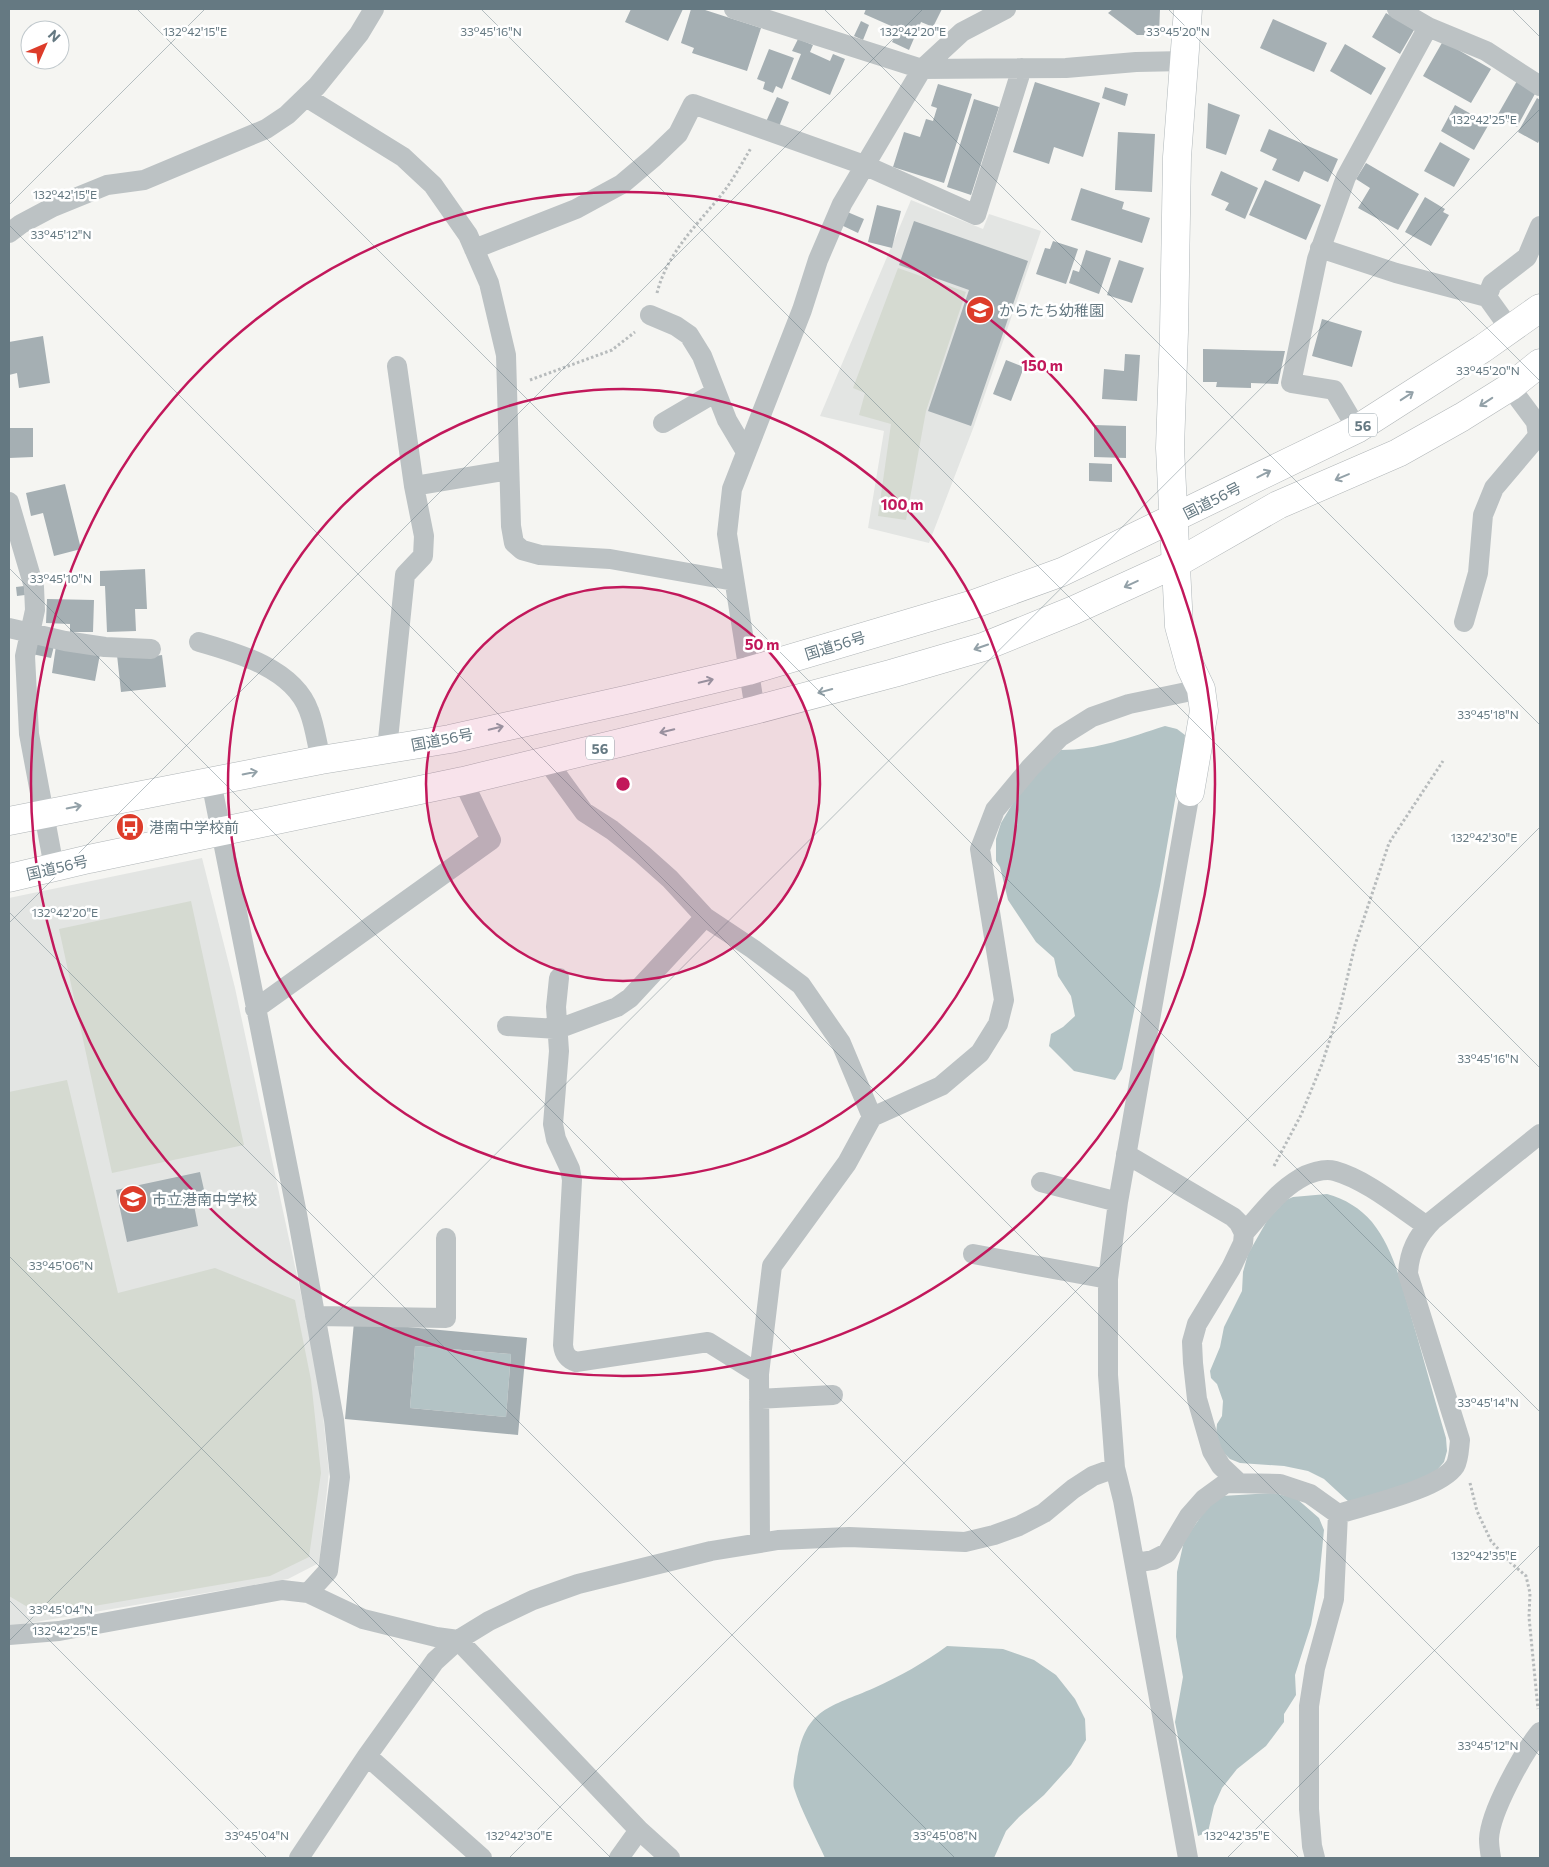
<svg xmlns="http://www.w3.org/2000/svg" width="1549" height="1867" font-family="Commissioner,'Noto Sans JP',sans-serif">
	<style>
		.built { fill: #e3e5e3 }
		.green { fill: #d5dad1 }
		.water { fill: #b3c3c5 }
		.building { fill: #a5afb3; fill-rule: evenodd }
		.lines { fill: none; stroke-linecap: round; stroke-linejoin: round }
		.secondary-casing { stroke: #afb6b9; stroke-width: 29 }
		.highway-casing { stroke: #b0b5b7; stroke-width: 29 }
		.path { stroke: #b7bbbc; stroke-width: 3; stroke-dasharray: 2.5 2.5; stroke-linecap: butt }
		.street { stroke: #bcc2c4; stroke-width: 20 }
		.secondary { stroke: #fff; stroke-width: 28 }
		.highway { stroke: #fff; stroke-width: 28 }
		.oneway { stroke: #93a1a8 }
		.ticks { fill: none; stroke: #657982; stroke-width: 1; stroke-opacity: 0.45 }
		.ring { fill: none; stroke: #c2185b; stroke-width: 2.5 }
		.labels { text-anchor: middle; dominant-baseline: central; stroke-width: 5; stroke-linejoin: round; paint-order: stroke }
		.shield { fill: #fff; stroke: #93a1a8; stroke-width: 1 }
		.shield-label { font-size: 14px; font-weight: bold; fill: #657982 }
		.poi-label { font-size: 15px; fill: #657982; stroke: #fff; text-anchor: start }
		.street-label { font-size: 15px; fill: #657982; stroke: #fff }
		.ticks-label { font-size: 12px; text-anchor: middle; fill: #657982; stroke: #fff; stroke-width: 5; stroke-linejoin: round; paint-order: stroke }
		.centre { fill: #c2185b; stroke: #fff; stroke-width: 2.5 }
		.ring-label { font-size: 15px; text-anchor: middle; font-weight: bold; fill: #c2185b; stroke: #fff; stroke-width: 5; stroke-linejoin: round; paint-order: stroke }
	</style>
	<rect width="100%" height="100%" fill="#f5f5f2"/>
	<path class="built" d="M911,200L983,229L989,214L1041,231L974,426L929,543L868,528L884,431L820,416Z
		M202,858L235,988L319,1378L329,1472L319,1563L288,1579L12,1626L9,1625V898Z"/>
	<path class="green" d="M898,268L966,292L926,411L906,520L878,516L891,424L859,415L865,393L853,388Z
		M191,901L244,1145L112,1173L59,929Z
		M67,1080L118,1293L215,1268L295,1300L311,1380L321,1473L309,1557L270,1576L41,1615L9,1596V1092Z"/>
	<path class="water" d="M1165,726L1177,729L1185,735L1183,754L1160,886L1122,1069L1115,1080L1074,1071L1049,1046L1051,1034L1063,1027L1075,1016L1071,996L1058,976L1054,958L1036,942L1008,900L1000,867L996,861V839L1001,823L1013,803L1036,773L1061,750C1097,750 1130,737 1165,726Z
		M1327,1194C1345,1199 1360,1208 1372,1222C1392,1247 1400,1279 1409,1309C1422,1352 1433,1395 1446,1438L1447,1451L1444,1462L1430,1478L1349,1502L1324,1479L1308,1471L1284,1466L1240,1463L1230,1459L1220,1449L1216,1433L1217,1424L1222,1416L1223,1401L1217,1384L1211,1378L1210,1371L1220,1347L1224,1327L1242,1291L1243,1272L1248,1254L1268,1219L1286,1200L1293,1197Z
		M415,1346L511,1354L506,1417L410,1408Z
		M1273,1493L1296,1498L1319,1518L1324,1530L1319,1580L1311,1625L1295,1675L1296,1695L1284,1714V1722L1266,1746L1237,1769L1222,1788L1214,1806L1208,1832L1198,1836L1175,1722L1183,1677L1176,1637L1177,1572L1184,1541L1206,1509L1222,1496Z
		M947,1646L1003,1649L1034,1660L1056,1675L1075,1699L1085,1719L1086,1740L1071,1765L1044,1795L1019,1817L1006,1831L994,1858H825C815,1836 801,1810 794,1788C792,1781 796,1769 797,1761C805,1708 831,1707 874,1688C900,1676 924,1663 947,1646Z"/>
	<path class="building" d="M631,9H683L668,41L625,22Z
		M691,9H702L761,28L747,71L692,53L694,48L681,43Z
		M866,9H942L933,27L921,22L909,50L892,42L898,29L864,14Z
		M1113,9H1160L1159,35H1137L1108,13Z
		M1386,13L1414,30L1400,54L1372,37Z
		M1273,19L1327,43L1314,72L1260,48Z
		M861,21L869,25L863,40L854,36Z
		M798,39L813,45L810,52L830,61L833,54L845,59L830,95L791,79L801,54L792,51Z
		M1443,41L1491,69L1471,103L1423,76Z
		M1345,44L1386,68L1371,95L1330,71Z
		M769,49L794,58L782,89L776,86L773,93L763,89L765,82L757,79Z
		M1517,81L1536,92L1517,127L1497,116Z
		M1035,82L1100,103L1083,157L1054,147L1049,164L1013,152Z
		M938,84L972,94L944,183L893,167L904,132L920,137L926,119L933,121L937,108L931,106Z
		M1105,87L1128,94L1125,106L1102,98Z
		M777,97L789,102L778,129L765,124Z
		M1537,98L1540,100V139L1538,143L1518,132Z
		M974,99L999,107L971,195L947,187Z
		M1208,103L1240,115L1226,155L1206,148Z
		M1455,105L1489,124L1474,150L1441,131Z
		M1269,129L1338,159L1328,182L1304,171L1299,182L1272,170L1277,159L1260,151Z
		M1118,132L1155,134L1152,192L1115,190Z
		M1440,142L1470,159L1454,187L1424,171Z
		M1366,163L1419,194L1398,230L1358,208L1370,188L1356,179Z
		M1221,171L1258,188L1245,219L1225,210L1229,203L1211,195Z
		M1265,180L1321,205L1306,240L1249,215Z
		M1081,188L1124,202L1122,209L1150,218L1142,243L1071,220Z
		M1425,197L1445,209L1443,212L1449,215L1431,246L1405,232Z
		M877,205L901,211L892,248L868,242Z
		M845,211L864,219L858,233L839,224Z
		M914,221L1028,261L971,426L928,411L969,290L899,265Z
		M1053,241L1078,249L1066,284L1036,274L1045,248L1050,249Z
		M1086,250L1111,258L1099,294L1069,283L1073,270L1079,272Z
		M1119,260L1144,268L1132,303L1107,295Z
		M1322,319L1362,331L1352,367L1312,356Z
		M43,336L50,383L19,388L17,373L9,375V342Z
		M1203,349L1285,351L1278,384L1251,383V388L1216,387L1217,382H1203Z
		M1125,354L1140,355L1137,401L1102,399L1104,369L1124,371Z
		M1006,360L1024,367L1011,401L993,394Z
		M1094,425L1126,426V458L1094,457Z
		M9,428H33V457L9,458Z
		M1089,463L1112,464V482L1089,481Z
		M65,484L81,549L54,556L43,513L31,516L26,493Z
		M145,569L147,609H135L136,631L107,632L105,586H100V571Z
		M24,586L25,595L17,596L16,587Z
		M47,599L94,600L93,632H70V624L46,623Z
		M34,642L54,646L51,658L32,654Z
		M56,646L100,654L95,681L52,673Z
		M117,655L140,658L162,655L166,687L121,692Z
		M200,1172L207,1203L194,1205L198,1226L127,1242L116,1190Z
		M354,1322L527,1338L518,1435L345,1419ZM415,1346L511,1354L506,1417L410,1408Z"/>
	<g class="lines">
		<defs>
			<path id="secondary" d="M1188,9L1177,157L1174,332L1170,448L1179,626L1190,666L1201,689L1204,711L1190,792"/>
			<path id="highway" d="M9,821L321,760L450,739L630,699L748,671L974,604L1062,572L1357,429L1482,349L1540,308
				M9,878L89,859L463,781L755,710L894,673L983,647L1074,610L1175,564L1278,505L1398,453L1462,417L1510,387L1540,363"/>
		</defs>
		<use href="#secondary" class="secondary-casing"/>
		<use href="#highway" class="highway-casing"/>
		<path class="path" d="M657,293C667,253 697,225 722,194C733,180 742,163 751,148
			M530,380L612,350L635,332
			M1274,1166L1301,1115L1322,1064L1340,1008L1355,945L1389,843L1443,761
			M1470,1483L1477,1511L1491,1541L1510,1562L1526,1576L1530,1593L1529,1617L1538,1709"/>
		<path class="street" d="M734,9L922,69L1066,68L1136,62L1185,61
			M1397,9L1428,27L1486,51L1540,86
			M306,97L403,157L433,185L468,235L489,283L506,355L511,526L514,543L522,550L540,555L610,559L734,581
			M9,233L21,224L53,207L107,185L144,180L266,129L287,115L317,86L359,34L374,9
			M1320,248L1396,273L1487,297L1510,329
			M474,249L576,209L622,184L654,157L678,134L693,104L864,165L976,215L1022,68
			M1487,297L1492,284L1527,257L1540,226
			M650,315L676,326L689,335L702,356L727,420L746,452
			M663,423L716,392
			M1357,429L1334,390L1291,383L1317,259L1346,177L1428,27
			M414,486L509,470
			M9,502L34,587L35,610L25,656L29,734L54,867
			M1464,622L1478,573L1483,515L1494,488L1538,436L1536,422L1510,387
			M9,628L65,641L105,647L151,649
			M199,642C238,653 294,669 309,711C315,726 317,744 321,760
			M755,710L727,534L732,489L802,310L818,260L842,204L922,69L962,32L1006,9
			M387,749L405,575L423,556L424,536L414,486L397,366
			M547,761L584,812L612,830L642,854L670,879L705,917L753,949L801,985L841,1043L872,1117
			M211,781L297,1214L334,1420L340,1477L328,1571L308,1593
			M559,978L556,1007L559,1051L553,1124L556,1139L570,1169L572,1180L563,1345C564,1354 567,1359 576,1362L708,1342L759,1374
			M255,1009L491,840L463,781
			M507,1026L558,1029L617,1007L630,998L705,917
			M1126,1154L1233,1217L1239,1223L1244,1233L1243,1243L1231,1268L1197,1324L1192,1342L1193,1363L1197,1399L1212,1451L1221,1466L1239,1483
			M1041,1182L1118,1202
			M1244,1233C1261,1214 1277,1192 1299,1179C1308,1173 1324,1168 1335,1171C1367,1180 1400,1208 1427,1226
			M973,1254L1108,1279
			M315,1316L446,1318V1238
			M759,1399L833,1395
			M1338,1514C1366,1505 1440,1489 1455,1466C1459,1459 1459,1448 1460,1440L1408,1274C1409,1252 1417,1236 1433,1220L1540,1134
			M760,1543L759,1374L772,1266L847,1163L872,1117L941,1086L980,1053L998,1024L1004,1000L980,849L995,810L1030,768L1060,737L1092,717L1129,704L1201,689
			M1135,1563L1153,1560L1167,1553L1189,1516L1204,1499L1226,1483L1280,1484L1310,1494L1338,1514L1334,1599L1315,1668L1309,1706V1809L1312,1846L1315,1858
			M9,1635L59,1631L282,1590L308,1593L363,1619L436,1637L458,1640L639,1830L670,1858
			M367,1756L482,1858
			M299,1858L367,1756L435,1661L458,1640L489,1621L533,1600L578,1584L711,1551L778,1540L849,1537L965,1542L994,1535L1019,1526L1044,1513L1073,1489L1093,1476L1115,1468
			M619,1858L639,1830
			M1188,1858L1123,1500L1115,1468L1108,1375V1279L1118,1202L1190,792
			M1491,1858C1490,1852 1489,1845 1489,1839C1490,1812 1523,1753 1540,1732"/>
		<use href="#secondary" class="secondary"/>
		<use href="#highway" class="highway"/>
	</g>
	<defs><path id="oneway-shaft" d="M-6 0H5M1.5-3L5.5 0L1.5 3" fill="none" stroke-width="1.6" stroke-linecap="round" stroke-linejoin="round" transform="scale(1.25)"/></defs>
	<g class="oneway">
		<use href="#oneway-shaft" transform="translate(1407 396) rotate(-33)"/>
		<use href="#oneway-shaft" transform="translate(1486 402) rotate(147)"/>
		<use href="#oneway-shaft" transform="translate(1264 474) rotate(-27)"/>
		<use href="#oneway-shaft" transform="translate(1342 477) rotate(157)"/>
		<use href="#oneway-shaft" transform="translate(1131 584) rotate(155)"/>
		<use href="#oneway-shaft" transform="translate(981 647) rotate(161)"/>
		<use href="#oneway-shaft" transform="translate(706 681) rotate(-13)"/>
		<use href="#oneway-shaft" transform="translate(825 691) rotate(165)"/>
		<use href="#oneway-shaft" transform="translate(496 728) rotate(-13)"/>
		<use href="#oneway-shaft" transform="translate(667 731) rotate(166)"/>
		<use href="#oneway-shaft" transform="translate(250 773) rotate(-11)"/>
		<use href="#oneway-shaft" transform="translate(74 807) rotate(-11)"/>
	</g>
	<path class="ticks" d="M137,9L1540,1412M481,9L1540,1068M824,9L1540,725M1168,9L1540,381M1512,9L1540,37M9,205L205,9M9,225L1540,1756M9,568L1299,1858M9,912L955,1858M9,923L923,9M9,1256L611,1858M9,1600L267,1858M9,1641L1540,109M509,1858L1540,827M1227,1858L1540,1545"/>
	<circle cx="623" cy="784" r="197" fill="#c2185b" fill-opacity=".12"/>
	<g class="ring">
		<circle cx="623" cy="784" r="197"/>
		<circle cx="623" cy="784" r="395"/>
		<circle cx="623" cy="784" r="592"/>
	</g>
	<defs>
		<symbol id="school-disc" viewBox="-11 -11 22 22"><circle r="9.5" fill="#dd3c2a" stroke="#fff"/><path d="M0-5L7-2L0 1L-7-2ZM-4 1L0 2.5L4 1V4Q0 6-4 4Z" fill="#fff"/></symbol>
		<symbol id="bus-disc" viewBox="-11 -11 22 22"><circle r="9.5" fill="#dd3c2a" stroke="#fff"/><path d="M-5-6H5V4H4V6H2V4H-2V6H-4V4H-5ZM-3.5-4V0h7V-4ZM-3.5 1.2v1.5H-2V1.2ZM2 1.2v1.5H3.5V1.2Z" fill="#fff"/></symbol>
	</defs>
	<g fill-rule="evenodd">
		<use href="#school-disc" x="964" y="294" width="32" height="32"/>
		<use href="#bus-disc" x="114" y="811" width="32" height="32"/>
		<use href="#school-disc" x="117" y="1183" width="32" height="32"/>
	</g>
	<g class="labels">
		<g class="shield">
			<rect x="1349" y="413.5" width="28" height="23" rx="4"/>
			<rect x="586" y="736.5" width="28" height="23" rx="4"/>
		</g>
		<g class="shield-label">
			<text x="1363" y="425">56</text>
			<text x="600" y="748">56</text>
		</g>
		<g class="poi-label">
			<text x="999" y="310">からたち幼稚園</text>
			<text x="149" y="827">港南中学校前</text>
			<text x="152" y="1199">市立港南中学校</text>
		</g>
		<g class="street-label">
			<text transform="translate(1212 500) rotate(-27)">国道56号</text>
			<text transform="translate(835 645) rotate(-17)">国道56号</text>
			<text transform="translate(442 739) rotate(-11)">国道56号</text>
			<text transform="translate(57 867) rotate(-13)">国道56号</text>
		</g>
	</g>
	<g class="ticks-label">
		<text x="195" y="36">132°42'15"E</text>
		<text x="491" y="36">33°45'16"N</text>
		<text x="913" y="36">132°42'20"E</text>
		<text x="1178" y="36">33°45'20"N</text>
		<text x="1484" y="124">132°42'25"E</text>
		<text x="65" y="199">132°42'15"E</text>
		<text x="61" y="239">33°45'12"N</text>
		<text x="1488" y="375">33°45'20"N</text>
		<text x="61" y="583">33°45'10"N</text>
		<text x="1488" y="719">33°45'18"N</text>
		<text x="1484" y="842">132°42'30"E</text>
		<text x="65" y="917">132°42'20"E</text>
		<text x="1488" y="1063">33°45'16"N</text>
		<text x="61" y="1270">33°45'06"N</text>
		<text x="1488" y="1407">33°45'14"N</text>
		<text x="1484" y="1560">132°42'35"E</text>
		<text x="61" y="1614">33°45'04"N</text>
		<text x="65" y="1635">132°42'25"E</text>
		<text x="1488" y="1750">33°45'12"N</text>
		<text x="257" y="1840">33°45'04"N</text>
		<text x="519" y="1840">132°42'30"E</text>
		<text x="945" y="1840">33°45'08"N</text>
		<text x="1237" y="1840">132°42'35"E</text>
	</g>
	<circle cx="623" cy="784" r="8" class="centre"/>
	<g class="ring-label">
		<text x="1042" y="371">150 m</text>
		<text x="902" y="510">100 m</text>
		<text x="762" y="650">50 m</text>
	</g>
	<rect width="1549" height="1867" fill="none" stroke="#657982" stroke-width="20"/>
	<g transform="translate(45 45) rotate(45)"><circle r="24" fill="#ffffff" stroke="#c1c9cd"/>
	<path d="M0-4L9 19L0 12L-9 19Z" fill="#dd3c2a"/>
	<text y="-8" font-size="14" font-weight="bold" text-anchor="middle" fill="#657982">N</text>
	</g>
</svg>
